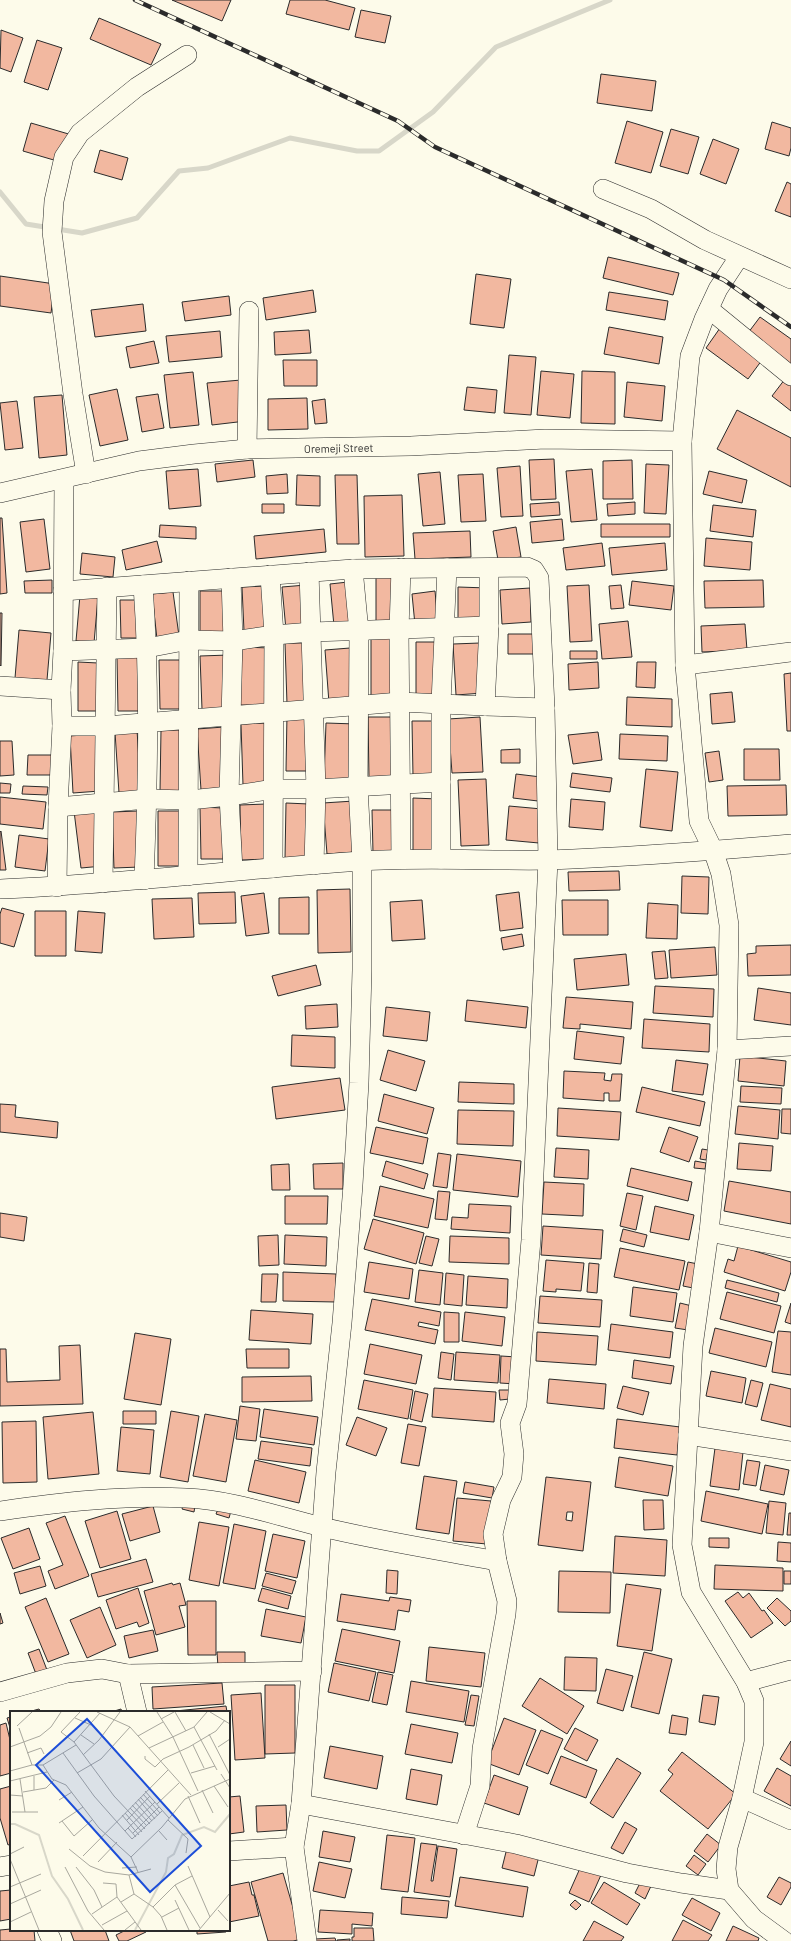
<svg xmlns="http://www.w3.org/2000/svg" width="791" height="1941" font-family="Barlow,sans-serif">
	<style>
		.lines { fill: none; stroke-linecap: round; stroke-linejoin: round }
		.stream { stroke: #d8d7c9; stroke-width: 5 }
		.building { fill: #f2b8a0; stroke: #2b2b2b; fill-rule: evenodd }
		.minor-casing { stroke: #2b2b2b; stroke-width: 20 }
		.minor { stroke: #fdfbea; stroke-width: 19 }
		.rail-casing { stroke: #2b2b2b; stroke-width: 4.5 }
		.rail { stroke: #fdfbea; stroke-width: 3; stroke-dasharray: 9; stroke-linecap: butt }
		.labels { text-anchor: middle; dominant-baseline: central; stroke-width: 3; stroke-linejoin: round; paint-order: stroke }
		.street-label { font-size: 11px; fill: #2b2b2b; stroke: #fdfbea }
		.inset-river { fill: none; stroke: #d8d7c9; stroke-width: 2 }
		.inset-road { fill: none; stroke: #a9a89e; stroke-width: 1 }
		.view { fill: #1d4ed8; fill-opacity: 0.15; stroke: #1d4ed8; stroke-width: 2 }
		.inset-edge { fill: none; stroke: #2b2b2b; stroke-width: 2 }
	</style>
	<rect width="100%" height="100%" fill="#fdfbea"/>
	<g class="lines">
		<path class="stream" d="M0,192L26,224L82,233L137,218L179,171L208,168L290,138L357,151H379L433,112L496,47L610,0"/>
	</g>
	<path class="building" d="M172,0H231L222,21Z
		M290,0H325L355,8L349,30L286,14Z
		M361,10L391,16L385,43L355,37Z
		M99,18L161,44L151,65L90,39Z
		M1,30L23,38L11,72L0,68Z
		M37,40L62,48L48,90L24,82Z
		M601,74L656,81L652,111L597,103Z
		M627,121L663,132L651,173L615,163Z
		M772,122L791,128V148L789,156L765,149Z
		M31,123L72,135L64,163L23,151Z
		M671,129L699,137L688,174L660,166Z
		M713,139L739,149L726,184L700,174Z
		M100,150L128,158L122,180L94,172Z
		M787,182L791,184V217L775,211Z
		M608,257L679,273L673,295L603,278Z
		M476,274L511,279L504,328L470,324Z
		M0,276L55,284L51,313L0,306Z
		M313,290L316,312L266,320L263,298Z
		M609,292L668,301L665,320L606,310Z
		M229,296L231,315L185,321L182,302Z
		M143,304L146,331L95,337L91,310Z
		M760,317L791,339V364L748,333Z
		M609,327L663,337L659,364L604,354Z
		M720,328L762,360L748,379L706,348Z
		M309,330L311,353L275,355L274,332Z
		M220,331L222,357L169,362L166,336Z
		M154,341L159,363L130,368L126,347Z
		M509,355L536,357L531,415L504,413Z
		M283,360H317V386H284Z
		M541,371L574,374L570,418L537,415Z
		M582,371L615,372V424L581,423Z
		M193,372L199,425L170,428L164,375Z
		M785,379L791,384V411L772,396Z
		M241,380L246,421L212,425L207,383Z
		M627,382L665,386L662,421L624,417Z
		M467,387L497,390L495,413L464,410Z
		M117,389L128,440L100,446L89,395Z
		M158,394L164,428L142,432L136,397Z
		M62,395L67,455L39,458L34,397Z
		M307,398L308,429L268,430V399Z
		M325,399L327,423L315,424L312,401Z
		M17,401L23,448L5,450L0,403Z
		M737,410L791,438V487L717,449Z
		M554,459L556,499L531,500L529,460Z
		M253,460L255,477L217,482L215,464Z
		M632,460L633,499H603V461Z
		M646,464L669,465L666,514L644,513Z
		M520,466L523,516L501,517L497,468Z
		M198,469L201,506L169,509L166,471Z
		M592,469L597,520L571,522L566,471Z
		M709,471L747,480L742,503L703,494Z
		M440,472L445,524L423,526L418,474Z
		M287,474L288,493L267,494L266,476Z
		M483,474L486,521L461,522L458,475Z
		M297,475L320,476V506L296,505Z
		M335,475H357L359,544H337Z
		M402,495L404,556L365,557L364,496Z
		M559,502L560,515L531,517L530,504Z
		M635,502V514L608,516L607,504Z
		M262,504H284V513H262Z
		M713,505L756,510L753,537L710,531Z
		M0,518H2L7,593L0,594Z
		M44,519L50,569L26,572L20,522Z
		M562,519L564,540L532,543L530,522Z
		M601,524H670V537H601Z
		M160,525L196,527V539L159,537Z
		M516,527L521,557L498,560L493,531Z
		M324,529L326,552L256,559L254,536Z
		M470,531L471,557L415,559L413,533Z
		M706,538L752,542L750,570L704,566Z
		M157,541L162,562L126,570L122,550Z
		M602,543L605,566L566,570L563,548Z
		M665,543L667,570L612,575L609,548Z
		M82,553L115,557L113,577L80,574Z
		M376,577H393V624H376Z
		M52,580V593H25L24,581Z
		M763,580L764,607L705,608L704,581Z
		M632,581L674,586L671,610L629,605Z
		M348,582L353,624L334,626L330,584Z
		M306,585L310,628L286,630L282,587Z
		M589,585L592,641L570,642L567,586Z
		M621,585L624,608L611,609L609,586Z
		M266,586L267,631H244L242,587Z
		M458,587L488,588L487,620H458Z
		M530,588L531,622L502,624L500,590Z
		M200,591H224V635H200Z
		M435,591L438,623L415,625L412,594Z
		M173,592L179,636L157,639L152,594Z
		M80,595L98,597L94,643L76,641Z
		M120,600H142V638H121Z
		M0,613H2L1,666L0,665Z
		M628,621L632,657L602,659L599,624Z
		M745,624L747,650L702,652L701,626Z
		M19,630L51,633L47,680L15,678Z
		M508,634H537L538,654H508Z
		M371,638H396V696H371Z
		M416,642H437V696H416Z
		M285,643H306L308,704H287Z
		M480,643L483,693L456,695L453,644Z
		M242,647L270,648L268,706L240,705Z
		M350,648L354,701L329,703L325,650Z
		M570,651H597V659H570Z
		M229,655L231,708L202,709L200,656Z
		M117,657H138L139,711H118Z
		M159,660H182L183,709H160Z
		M78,662L98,663V711H78Z
		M598,662L599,688L569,690L568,664Z
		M637,662H656L655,688L636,687Z
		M791,673V731H787L784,674Z
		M732,692L735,722L712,724L710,694Z
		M627,697L672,699V727L626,725Z
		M287,714L314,715L313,771H286Z
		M368,717H396V778H369Z
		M480,717L483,772L452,773L448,719Z
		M412,721H436V776H413Z
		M265,723L268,784L243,785L241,724Z
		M326,723L356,724L354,781L324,780Z
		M224,727L228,788L201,790L197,729Z
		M137,730L141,791L119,793L115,732Z
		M161,730H182L181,792H160Z
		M598,732L602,760L573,764L568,735Z
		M96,734L100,791L73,793L70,736Z
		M620,734L668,736L667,761L619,759Z
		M0,741H12L14,775L0,776Z
		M520,749V763H501V750Z
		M744,749H779L780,780H744Z
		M719,751L723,780L709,782L705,753Z
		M28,755H52V775H27Z
		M646,769L678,772L672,831L640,827Z
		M572,773L612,778L610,792L570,787Z
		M516,774L541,777L538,801L513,798Z
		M486,779L489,845L461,846L458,780Z
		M0,783L11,784L10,793H0Z
		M786,785L787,815L728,816L727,786Z
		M23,786L48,787L47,795L22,794Z
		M0,797L46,802L43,829L0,824Z
		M413,798L438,799L437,851H413Z
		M571,799L605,802L603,830L569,827Z
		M354,801L357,852L327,854L323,803Z
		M286,803L309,804L308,859L285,858Z
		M266,804L268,859L241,860L240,805Z
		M509,806L542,809L539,843L506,840Z
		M200,807L223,808V859H201Z
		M96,808L103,866L81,868L74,811Z
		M372,810H392L393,853H373Z
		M138,811L140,867L114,868L112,812Z
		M158,811H181V866H158Z
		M1,831L6,870H0V832Z
		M19,835L49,839L45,871L15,867Z
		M619,871L620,890L569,891L568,872Z
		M682,876L709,877L708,914L681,913Z
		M350,889L351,952L318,953L317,890Z
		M235,892L236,923L199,924L198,893Z
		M519,892L523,928L500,931L496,895Z
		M264,893L269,933L246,936L241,896Z
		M309,897V934H279V898Z
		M192,898L194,937L154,939L152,899Z
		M422,900L425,939L392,941L390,902Z
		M562,900H608V935H563Z
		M648,903L678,905L677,939L646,938Z
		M2,908L24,914L14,947L0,943V914Z
		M35,911H66V956H35Z
		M78,911L105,913L102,953L75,951Z
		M522,934L524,946L503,950L501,938Z
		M791,945V975L748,976L747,954L756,953V946Z
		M715,947L717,975L671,978L669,950Z
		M665,951L668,978L655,979L652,952Z
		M626,954L629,985L577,990L574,959Z
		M316,965L321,985L278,996L272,976Z
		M655,986L714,989L713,1017L653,1013Z
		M758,988L791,993V1025L754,1020Z
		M566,997L633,1002L631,1029L580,1024V1029L563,1028Z
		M467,1000L528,1007L526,1028L465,1021Z
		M337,1004L338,1027L306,1029L305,1006Z
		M386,1007L430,1012L427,1041L383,1036Z
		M644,1019L710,1024L709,1052L642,1048Z
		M577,1031L624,1037L621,1064L574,1059Z
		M292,1035L335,1037V1068L291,1066Z
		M388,1050L425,1061L416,1091L380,1080Z
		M740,1056L786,1061L784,1086L738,1081Z
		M676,1060L708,1064L703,1095L672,1091Z
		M564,1071L605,1073L604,1080L611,1081L612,1074H622L620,1101H609V1093H604V1101L563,1098Z
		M340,1078L345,1110L276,1119L272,1087Z
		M459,1082L514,1084V1104L458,1102Z
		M741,1086L782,1088L781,1104L740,1102Z
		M642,1087L705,1102L700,1126L636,1112Z
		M384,1094L434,1108L427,1134L378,1121Z
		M0,1104L16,1105L15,1117L58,1122L57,1138L0,1132Z
		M738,1106L780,1110L778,1139L735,1134Z
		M558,1108L621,1112L619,1140L557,1136Z
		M782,1109H791V1134L781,1133Z
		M458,1110L514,1111L513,1146L457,1144Z
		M376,1127L428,1138L423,1164L370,1153Z
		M669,1127L698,1137L689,1162L660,1152Z
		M739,1143L773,1146L771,1171L737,1169Z
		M556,1148L589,1150L588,1179L554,1177Z
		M702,1149L708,1150L706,1160L700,1159Z
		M438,1153L451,1155L447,1188L433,1186Z
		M457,1154L521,1161L518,1197L453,1190Z
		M386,1161L428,1174L424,1189L382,1176Z
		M695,1161L706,1163L705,1169L694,1168Z
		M343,1163V1189H314L313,1164Z
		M289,1164L290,1190H272L271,1165Z
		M631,1168L692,1182L688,1201L627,1186Z
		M729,1181L791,1192V1224L724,1211Z
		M544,1182L584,1184L583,1216L542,1214Z
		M380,1186L434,1199L428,1228L374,1216Z
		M438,1191L450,1192L447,1220L435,1219Z
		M627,1193L643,1196L636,1230L620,1226Z
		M285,1196H328L327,1224H285Z
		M469,1204L511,1206L510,1233L451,1229L452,1217L468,1218Z
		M655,1206L694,1215L689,1240L650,1232Z
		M0,1213L27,1217L24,1241L0,1237Z
		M373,1219L424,1233L416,1264L364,1249Z
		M543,1226L603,1230L601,1259L541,1255Z
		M623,1229L647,1235L644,1247L620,1241Z
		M278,1235L279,1265L259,1266L258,1236Z
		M285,1235L327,1237L326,1266L284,1264Z
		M426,1236L439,1239L432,1266L419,1263Z
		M450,1236L509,1238V1264L449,1262Z
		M738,1246L791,1262V1272L785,1291L724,1272L728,1259L734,1261Z
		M620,1248L685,1261L679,1290L614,1277Z
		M546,1260L584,1263L581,1291L556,1289V1292L543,1291Z
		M369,1262L413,1269L409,1299L364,1292Z
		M688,1262L698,1264L693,1288L683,1286Z
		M589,1263L599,1264L597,1293L587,1292Z
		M419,1270L443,1273L440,1305L415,1302Z
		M283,1272L336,1274V1302L283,1301Z
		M446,1273L464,1275L462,1306L444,1304Z
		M262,1274H278L276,1302H261Z
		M468,1276L508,1279L507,1308L466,1305Z
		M727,1280L779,1293L777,1302L725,1288Z
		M633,1287L677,1293L673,1322L630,1316Z
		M727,1292L781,1306L774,1333L720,1319Z
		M540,1296L602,1300L600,1327L538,1323Z
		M372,1299L441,1312L439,1326L419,1322L418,1326L438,1330L435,1344L365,1330Z
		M680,1303L692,1306L688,1330L675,1328Z
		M791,1303V1324L785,1322Z
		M251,1310L313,1314L311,1344L249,1340Z
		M444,1312L459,1313V1342H444Z
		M465,1312L505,1317L502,1346L462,1341Z
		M611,1324L673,1332L670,1358L608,1350Z
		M715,1328L772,1342L766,1367L709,1353Z
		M778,1331L791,1332V1375L772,1372Z
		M537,1332L598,1336L596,1365L536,1361Z
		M135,1333L171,1339L161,1405L124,1399Z
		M370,1344L422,1355L416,1384L364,1374Z
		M80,1345L83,1404L0,1406V1349H6L7,1382L60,1380L59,1346Z
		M246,1349H289V1368H247Z
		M441,1352L454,1354L451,1380L438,1378Z
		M456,1352L500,1355L498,1383L454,1380Z
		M501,1356L517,1357L516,1384L500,1383Z
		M634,1360L674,1366L671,1384L632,1378Z
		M711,1371L746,1378L742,1403L706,1396Z
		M311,1376L312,1401L242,1402V1377Z
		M549,1379L606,1384L604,1409L547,1403Z
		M364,1380L413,1390L408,1419L358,1409Z
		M751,1380L763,1383L757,1407L745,1404Z
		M770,1384L791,1389V1427L761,1420Z
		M623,1386L649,1392L643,1415L617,1408Z
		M434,1388L496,1392L494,1422L432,1417Z
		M499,1390H510V1399L500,1400Z
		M415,1391L428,1394L422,1422L410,1419Z
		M240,1406L260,1409L256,1441L236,1439Z
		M264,1409L318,1417L314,1445L260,1437Z
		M123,1411H156V1424H123Z
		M171,1411L199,1416L188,1482L160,1477Z
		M93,1412L99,1474L48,1479L43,1417Z
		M205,1414L237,1420L226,1482L193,1476Z
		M357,1417L387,1428L376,1456L346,1445Z
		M617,1419L680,1427L677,1455L614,1448Z
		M36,1421L37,1482L3,1483L2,1422Z
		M408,1424L426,1427L419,1466L401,1463Z
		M121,1427L154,1430L150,1474L117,1471Z
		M261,1441L312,1448L310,1466L258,1459Z
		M715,1448L743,1452L739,1490L710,1486Z
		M619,1457L673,1466L668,1496L615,1487Z
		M255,1460L306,1472L299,1503L248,1491Z
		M747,1460L760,1462L756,1486L743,1484Z
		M765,1465L789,1470L784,1495L760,1490Z
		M424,1476L457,1481L449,1534L416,1529Z
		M546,1477L591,1482L583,1551L538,1545ZM567,1512H573L572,1521L566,1520Z
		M465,1482L494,1487L492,1498L463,1493Z
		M706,1491L768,1504L762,1534L701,1521Z
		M457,1498L491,1501L487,1544L453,1541Z
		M643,1500H663L664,1529L644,1530Z
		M769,1501L786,1503L783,1535L766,1533Z
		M184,1503L195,1506L194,1512L182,1509Z
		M153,1506L160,1532L130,1541L122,1514Z
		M219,1507L231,1511L229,1518L216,1514Z
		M117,1511L131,1559L100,1568L85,1521Z
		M789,1513H791V1535H787Z
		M65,1516L89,1576L55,1589L48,1571L63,1565L46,1523Z
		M199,1522L229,1527L219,1586L189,1580Z
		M234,1524L266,1531L255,1589L223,1583Z
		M29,1528L40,1559L13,1569L1,1538Z
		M273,1534L305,1541L297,1578L265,1571Z
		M615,1536L667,1540L665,1576L613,1573Z
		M709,1538H729V1548L709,1547Z
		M778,1542L791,1543V1562L777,1561Z
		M146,1559L153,1582L98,1597L91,1574Z
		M715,1565L783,1568V1591L714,1589Z
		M40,1566L46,1586L20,1594L14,1573Z
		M387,1570L398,1571L397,1594L386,1593Z
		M559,1571L611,1572L610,1613L558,1612Z
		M784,1571H791V1584H784Z
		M266,1573L296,1581L292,1594L262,1586Z
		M172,1583L173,1585L180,1583L186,1605L179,1606L185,1627L156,1635L144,1591Z
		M626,1584L661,1589L652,1651L617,1646Z
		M138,1588L149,1623L139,1627L137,1622L116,1629L106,1600Z
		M262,1588L291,1596L288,1609L258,1601Z
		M738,1592L743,1598L749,1593L762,1611L764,1610L773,1623L751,1638L725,1601Z
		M341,1594L389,1601L390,1597L411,1600L409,1612L398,1610L395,1630L337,1621Z
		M46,1598L69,1654L48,1662L25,1607Z
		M777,1598L791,1611V1621L785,1626L767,1608Z
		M187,1601H216V1655H188Z
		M100,1607L116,1645L87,1658L70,1620Z
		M266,1609L306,1617L301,1643L261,1636Z
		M0,1613L3,1623L0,1624Z
		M342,1629L400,1641L394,1673L335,1661Z
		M153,1630L158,1651L129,1658L124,1636Z
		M429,1647L485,1653L481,1687L426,1681Z
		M39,1649L47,1670L36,1674L28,1653Z
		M217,1652H245V1666L218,1667Z
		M644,1652L672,1659L659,1714L631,1707Z
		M565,1657L597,1658L596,1691L564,1690Z
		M334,1663L376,1672L369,1701L328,1692Z
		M606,1669L633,1676L623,1711L597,1703Z
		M378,1672L393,1675L387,1705L372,1702Z
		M540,1678L584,1706L567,1734L522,1706Z
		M411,1681L469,1691L464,1722L406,1712Z
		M222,1683L224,1704L153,1709L152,1687Z
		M265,1685H295V1753L265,1754Z
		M261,1693L265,1758L235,1760L231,1695Z
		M471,1695L479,1696L474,1726L465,1725Z
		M703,1695L719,1697L715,1725L699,1722Z
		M226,1706L227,1712H165Z
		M39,1709L41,1712H28Z
		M121,1709L122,1712H111Z
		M672,1715L688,1718L686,1735L669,1733Z
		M11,1717V1731L7,1718Z
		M504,1718L536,1730L519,1775L487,1763Z
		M6,1723L11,1744V1773L0,1776V1725Z
		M411,1724L458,1733L452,1763L405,1754Z
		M575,1728L598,1740L587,1761L564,1749Z
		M541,1730L563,1739L548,1774L526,1765Z
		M791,1741V1766L780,1759Z
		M330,1746L383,1756L377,1789L324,1778Z
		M682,1752L736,1794L708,1829L660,1791L673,1774L668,1770Z
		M561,1756L597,1770L586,1798L550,1784Z
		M617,1758L641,1773L613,1818L590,1803Z
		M777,1768L791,1776V1806L764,1791Z
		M411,1769L442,1775L437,1805L406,1799Z
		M494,1775L528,1787L519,1815L484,1803Z
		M11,1786V1844L8,1845L0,1818V1789Z
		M240,1796L244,1832L229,1834V1797Z
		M286,1805L287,1830L257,1832L256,1806Z
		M625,1822L637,1829L623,1854L611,1848Z
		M323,1831L355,1837L350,1862L319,1857Z
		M707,1834L721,1845L708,1862L694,1851Z
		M387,1835L415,1838L408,1892L381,1889Z
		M421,1843L437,1845L431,1881H433L438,1846L457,1849L450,1897L414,1892Z
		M507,1848L539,1856L534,1876L502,1868Z
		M694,1855L706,1864L698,1875L686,1866Z
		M319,1862L352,1869L345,1898L313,1891Z
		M581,1866L601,1875L589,1902L569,1893Z
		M283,1873L302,1939L293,1941H268L251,1882Z
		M460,1877L528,1887L523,1917L455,1906Z
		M779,1877L791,1883V1887L781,1905L767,1897Z
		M641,1881L651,1886L645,1899L635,1893Z
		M249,1882L252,1895H254L259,1916L229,1922V1886Z
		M604,1882L640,1904L627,1925L591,1903Z
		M11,1890V1919L0,1921V1891Z
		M402,1897L449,1901L447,1918L401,1914Z
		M692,1898L720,1913L711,1931L682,1915Z
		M575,1900L581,1905L576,1910L570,1905Z
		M320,1910L373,1913L372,1926L352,1924V1934L318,1932Z
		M683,1920L712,1935L708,1941H672Z
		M594,1921L624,1937L621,1941H583Z
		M733,1926L759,1938L758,1941H726Z
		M354,1928H373L374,1941H352V1937H354Z
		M11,1929L34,1930L35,1941H0V1930Z
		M70,1930H105L109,1941H74Z
		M126,1930H146V1932L127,1941H119L116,1935Z
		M197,1930H225L226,1932L197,1934Z
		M335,1938L336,1941H315V1939Z
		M350,1939V1941H337V1940Z"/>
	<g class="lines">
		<defs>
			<g id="minor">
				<path d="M603,189L651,209L705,240L791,279"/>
				<path d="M739,257L718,289L704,319L690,356L682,441L685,665L699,821L713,850L721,874L729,925L727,1050L709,1232L693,1346L682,1545L691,1592L746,1682L754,1701V1742L742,1798L728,1847L726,1869L729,1890L754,1919L784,1941"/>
				<path d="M709,309L791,376"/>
				<path d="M247,449L249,311"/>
				<path d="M86,474L73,394L52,232L54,201L64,157L80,133L137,87L187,55"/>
				<path id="s1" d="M0,493L139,461L194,454L247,449L411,446L545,439L682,441"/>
				<path d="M489,569V626L485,706L545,708"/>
				<path d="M309,572L316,789L314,865"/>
				<path d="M270,575L274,635L273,868"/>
				<path d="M231,578L233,641L229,796L233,870"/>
				<path d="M143,585C150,683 148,781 144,880"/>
				<path d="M63,591L353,569L527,567L534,570L539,578L545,708L548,860L531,1240L517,1404L510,1423L514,1454L512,1477L501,1500L493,1534L497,1561L507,1601L506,1614L482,1749L480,1786L464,1835"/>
				<path d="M63,651L147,648L189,640L233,641L274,635L312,632L489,626"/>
				<path d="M685,665L791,652"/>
				<path d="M0,686L61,690"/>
				<path d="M62,726H106L400,702L485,706"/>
				<path d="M58,807L147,799L189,800L229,796L274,789H316L441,782"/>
				<path d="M401,859L399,630L401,568"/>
				<path d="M441,859V703L447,568"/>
				<path d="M188,876L189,581"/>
				<path d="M103,883L107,587"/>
				<path d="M57,887L58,807L62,726L61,690L63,651L64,479"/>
				<path d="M0,889C121,884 241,869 361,861C424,857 486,861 549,860C629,857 711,851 791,844"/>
				<path d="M727,1050L791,1046"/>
				<path d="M709,1232L791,1248"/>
				<path d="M688,1435L791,1451"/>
				<path d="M0,1511C62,1502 124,1495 186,1498C233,1500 277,1516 322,1527C380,1541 439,1550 497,1561"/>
				<path d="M128,1674L137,1712"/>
				<path d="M746,1682L791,1670"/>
				<path d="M0,1692L67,1673L102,1669L128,1674L312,1671"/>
				<path d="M742,1798L791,1820"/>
				<path d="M301,1804L516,1844L627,1873L681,1883L729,1890"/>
				<path d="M229,1851L294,1847"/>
				<path d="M0,1867L11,1865"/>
				<path d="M47,1930L52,1941"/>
				<path d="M307,1941L294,1847L301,1804L326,1472L342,1323L353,1185L359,1083L362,970V861L358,787L359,632L353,569"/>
			</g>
		</defs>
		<use href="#minor" class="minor-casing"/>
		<use href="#minor" class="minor"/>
		<defs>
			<path id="rail" d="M135,0L398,121L435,147L724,280L791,327"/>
		</defs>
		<use href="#rail" class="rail-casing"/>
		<use href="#rail" class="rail"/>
	</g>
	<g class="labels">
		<g class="street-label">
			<text stroke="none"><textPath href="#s1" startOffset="343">Oremeji Street</textPath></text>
		</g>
	</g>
	<g transform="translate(10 1711)">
		<rect width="220" height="220" fill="#fdfbea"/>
		<path class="inset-river" d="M0,113H5L29,124L42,165L58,188L73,219M125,219L156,161L158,147L164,143L172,124L194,116L205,121L220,103"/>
		<path class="inset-road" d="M70,1L51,21L64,31L104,85L135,118M87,1L120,16L181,84M147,1L163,26L188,80M165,1L176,20M200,1L220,13M65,7L81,14M151,8L164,1M7,15L22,1M184,16L207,59M9,17L22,54H33L66,34M199,23L220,64M71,24L84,33M128,25L153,11M64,31L90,2M183,34L194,57M0,36L30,25L41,16L51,1M208,36L220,28M139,37L184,16L197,1M17,42L31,37L34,43M53,42L84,85L122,128L152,100M73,44L89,29L110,1M135,45V48L145,56L153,48L179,36L206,20L215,9M33,54L42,68L56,74L89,117L121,146L128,161M0,60L22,54M67,62L91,48L120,16M181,62L205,55M211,63L220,77M24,65V79M10,68L15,101M0,70L37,61M204,75L218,96M192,79L203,102M135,80L159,107M13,81L36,77L44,69M133,83L150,102M0,84L13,85M178,85L190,112M130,86L148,105M128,88L145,108M49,89L62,81M125,91L142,110M147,93L169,72M122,94L140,113M120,97L137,115M2,101H28M115,102L132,121M112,104L129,124M117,109L140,85M158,109L178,128L176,142M52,110L64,125L82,109M49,112L73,96M118,117L145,91M115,120L118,117L126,126M149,120L157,129M123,122L149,96M59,138L80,155L95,161L119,164L141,158M0,143L14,136M73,145L158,59M121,146L152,116L175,88L220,68M0,148L29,219M88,151L107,131M178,155L200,206M55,156L78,200L94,219M66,156L84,179L92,196M112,157L127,156M119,164L124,183L143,196L151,205L157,219M93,172L106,173L107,186L131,219M165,174L190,217M0,176L31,163M165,189L179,219M111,191L124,183M0,193L31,179M143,196L165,174L182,165M208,199L218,210M82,203L107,186M152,206L169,197M0,211L21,201M92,214L117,200M115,219L125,211M189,219L220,182"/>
		<path class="view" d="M77,8L191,135L140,181L26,54Z"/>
		<rect width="220" height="220" class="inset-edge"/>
	</g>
</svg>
